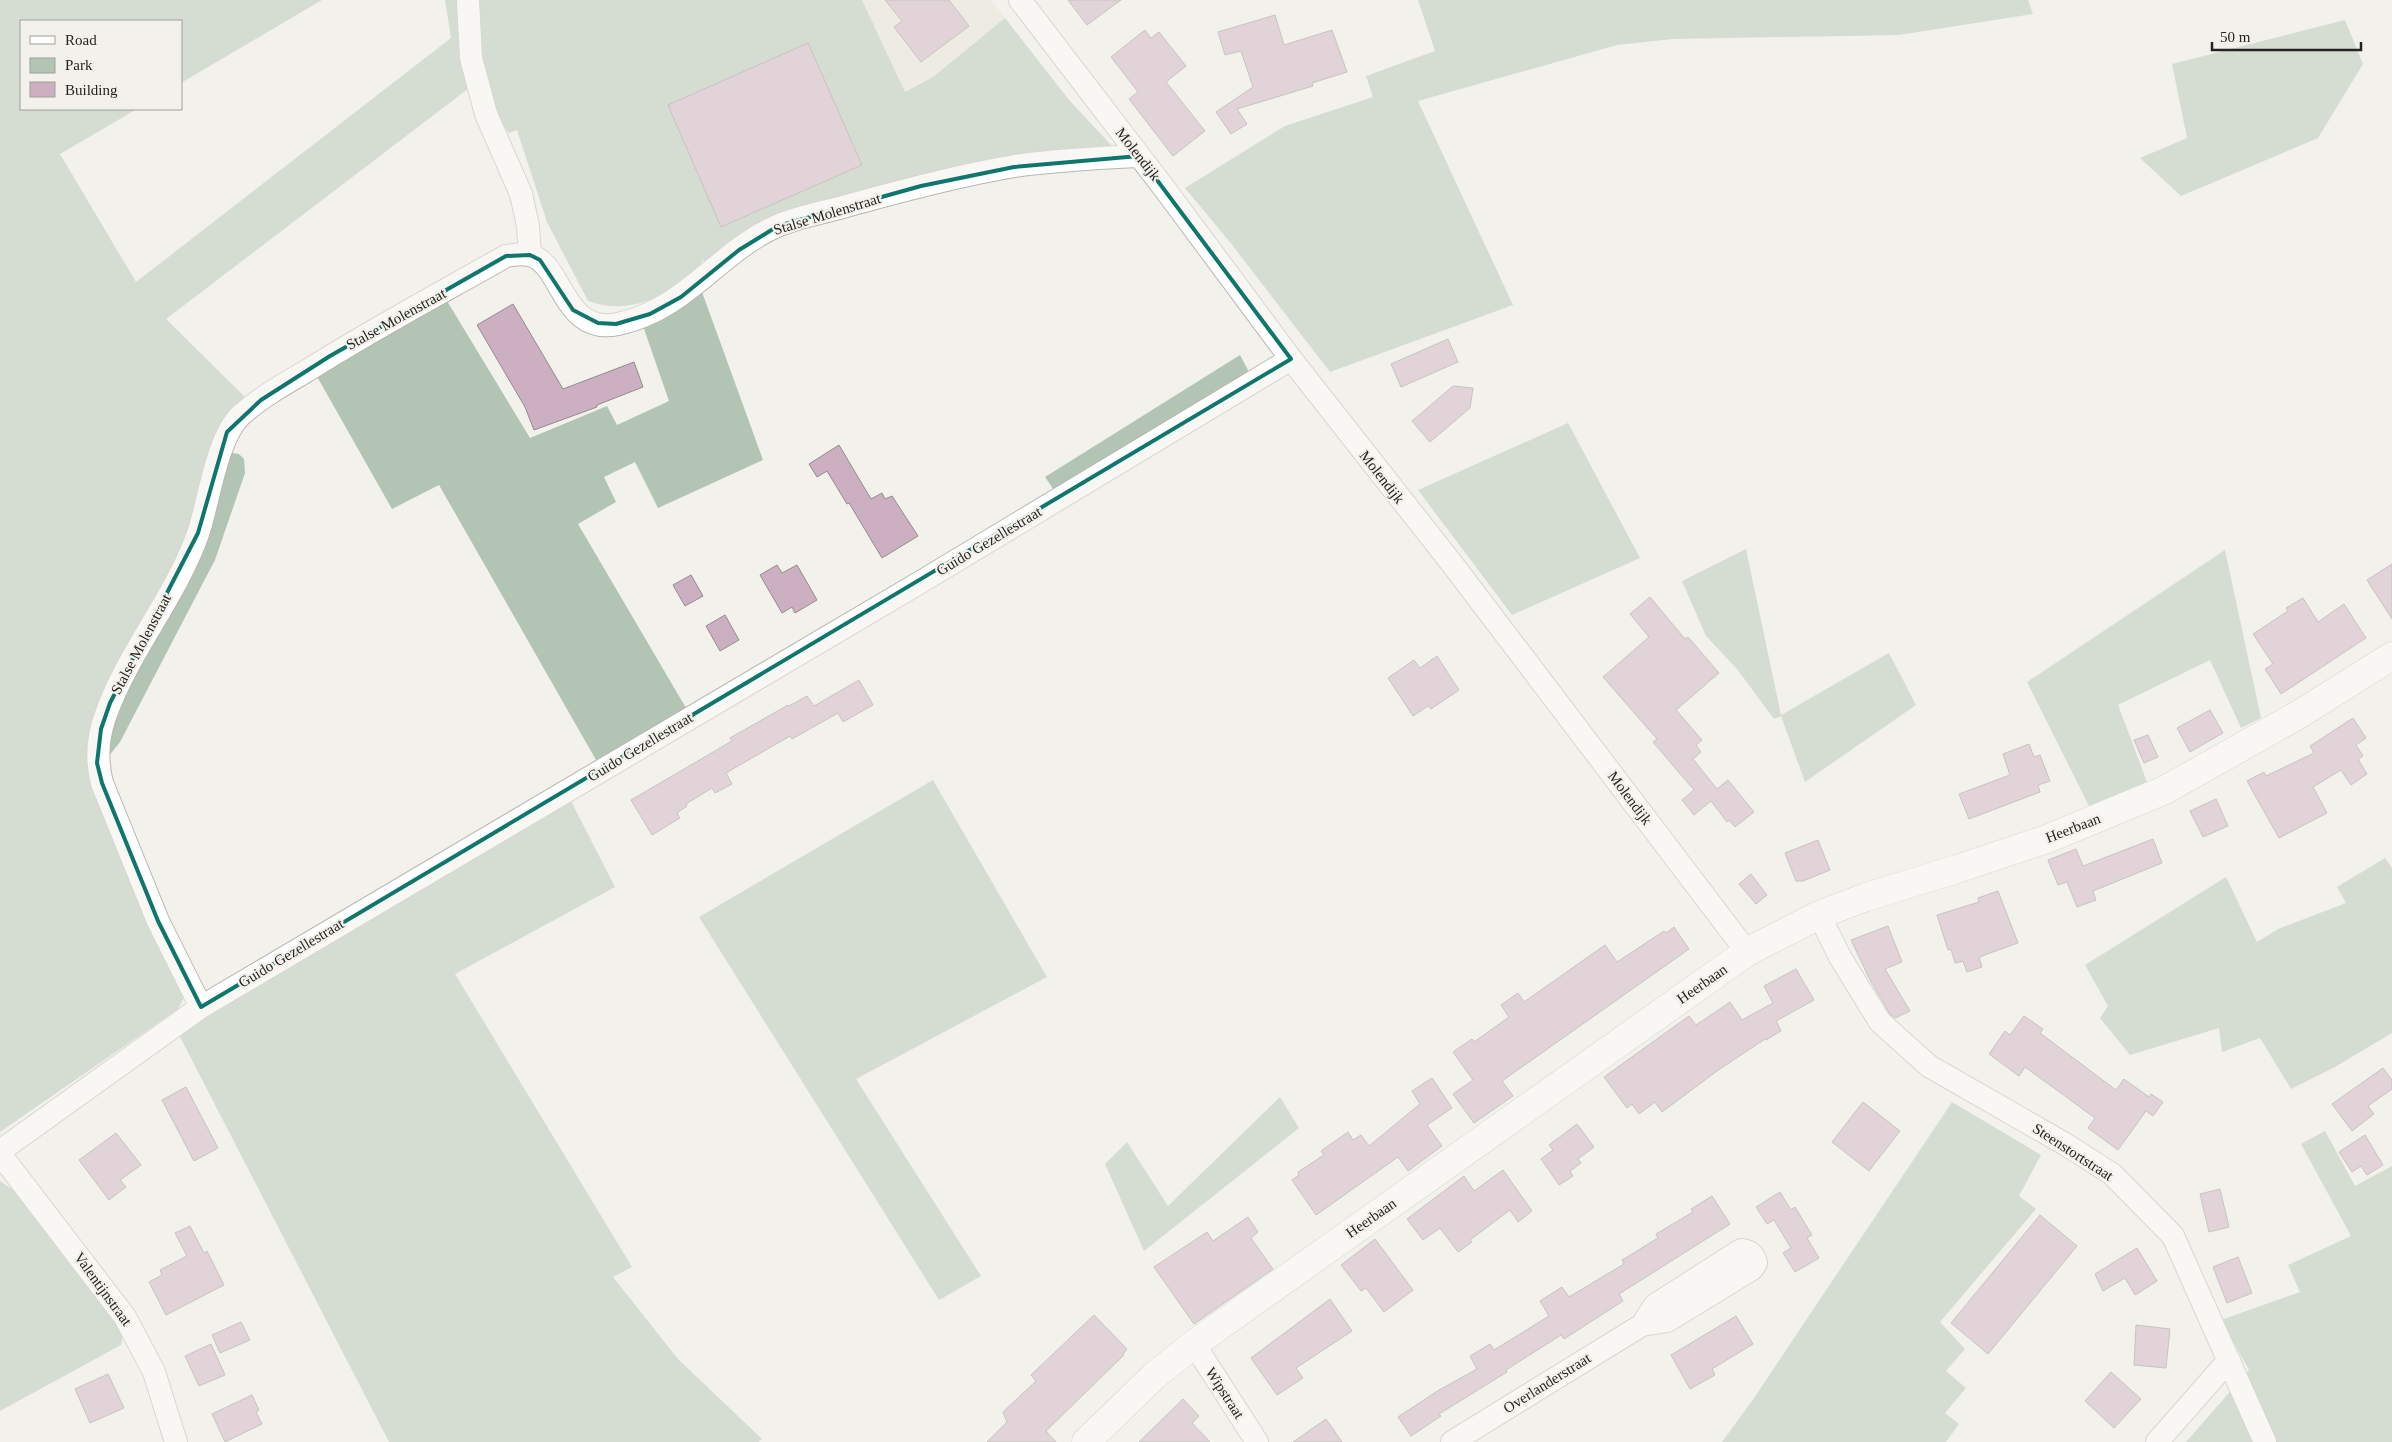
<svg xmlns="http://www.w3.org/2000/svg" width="2392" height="1442" font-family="Georgia,serif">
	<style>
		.built { fill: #e8e5d7 }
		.green { fill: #b2c5b4 }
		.building { fill: #cdafc2; stroke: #928c8f }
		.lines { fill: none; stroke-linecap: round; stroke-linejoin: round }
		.minor-casing { stroke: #b7b6b0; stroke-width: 24 }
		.tertiary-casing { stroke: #b7b6b0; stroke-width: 29 }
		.minor { stroke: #fff; stroke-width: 22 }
		.tertiary { stroke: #fff; stroke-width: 28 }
		.marked { fill: none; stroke: #0f766e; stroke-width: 4; stroke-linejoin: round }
		.labels { text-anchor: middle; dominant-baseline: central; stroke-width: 4.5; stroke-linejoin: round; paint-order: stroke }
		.street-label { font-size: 15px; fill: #252422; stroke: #f2f1eb }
	</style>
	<rect width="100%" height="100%" fill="#f2f1eb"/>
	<path class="built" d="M862,0H991L1005,18L933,77L905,92Z"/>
	<path class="green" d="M0,0H322L181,83V21H21V109H137L60,154L136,282L451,38L445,0H862L905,92L933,77L1005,18L1069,100L1112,146L801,212L707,268L703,259C698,272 691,276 680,284C652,303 621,313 588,301L547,222L517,130L509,133L496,116L477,82L166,319L248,400L214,450L239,454L244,459L245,473L215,560L120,742L108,757L90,748L186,994L178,1009L0,1132Z
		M1418,0H2028L2033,14L1899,35L1673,39L1617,45L1418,101L1513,305L1330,372L1229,241L1185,188L1285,126L1373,97L1366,76L1435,51Z
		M2345,20L2363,64L2318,138L2181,196L2140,158L2187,138L2172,64Z
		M702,292L763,460L658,508L635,462L604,477L616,502L578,524L686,708L596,760L439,485L392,509L315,373L444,296L530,438L607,406L617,425L669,401L643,326Z
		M1240,355L1249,372L1054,490L1045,477Z
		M1568,423L1640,558L1512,615L1418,490Z
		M1746,549L1781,715L1889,653L1916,705L1805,782L1781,716L1774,719L1737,669L1706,636L1682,581Z
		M2225,550L2261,718L2241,728L2210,660L2118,705L2147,782L2089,806L2027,682Z
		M933,780L1047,977L856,1079L981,1276L939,1300L699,917Z
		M571,801L615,887L455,974L632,1267L613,1277L678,1359L762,1439L758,1442H389L178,1033Z
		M2385,858L2392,868V1033L2335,1067L2291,1089L2260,1038L2222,1052L2219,1028L2130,1055L2100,1018L2108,1006L2085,965L2226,877L2257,942L2278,929L2346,903L2337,887Z
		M1280,1097L1299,1128L1144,1251L1105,1164L1127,1142L1168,1206Z
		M1952,1102L2041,1155L2019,1196L2036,1209L1940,1322L1965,1349L1946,1371L1966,1388L1945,1413L1959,1424L1946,1442H1722L1752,1401Z
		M2325,1131L2355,1186L2392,1166V1442H2186L2249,1370L2221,1320L2300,1292L2288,1265L2351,1236L2301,1144Z
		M0,1181L13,1190L124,1330L121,1345L0,1411Z"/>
	<path class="building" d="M885,0H949L969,26L921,62L894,27L902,21Z
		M1068,0H1121L1087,25Z
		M1275,15L1284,45L1332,30L1347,72L1312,83L1313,86L1237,109L1247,124L1231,134L1216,112L1253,87L1241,51L1225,55L1218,32Z
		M1145,30L1151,38L1159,32L1186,66L1166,82L1205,131L1173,156L1129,99L1138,92L1111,57Z
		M808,43L862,165L721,227L668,105Z
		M513,304L563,389L634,362L643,387L597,405V407L534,430L525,407L477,325Z
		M1448,339L1458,362L1401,387L1391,364Z
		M1453,386L1473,388L1470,408L1430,442L1412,421Z
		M839,445L871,499L882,493L885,499L892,496L918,536L882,558L849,503L847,504L827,471L817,477L809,464Z
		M2392,564V619L2367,580Z
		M777,565L782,573L797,565L817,600L795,613L792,607L782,613L760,575Z
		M691,575L703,596L685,606L673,585Z
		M1650,597L1685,639L1688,637L1719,673L1676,710L1702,740L1696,745L1701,752L1693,759L1717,789L1728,780L1754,812L1735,827L1729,820L1727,822L1711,801L1694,815L1682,800L1694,790L1653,742L1657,739L1603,677L1649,637L1630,614Z
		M2303,598L2318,622L2344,604L2366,638L2281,694L2265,669L2273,664L2253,634L2288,611L2286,608Z
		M725,615L739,640L720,651L706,626Z
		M1437,656L1459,690L1431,709L1428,706L1413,716L1388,678L1414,660L1420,668Z
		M859,680L873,705L843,722L838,713L792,739L790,736L726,773L732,784L715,793L712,788L686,804L687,806L677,813L680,818L652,835L631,800L732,741L730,738L788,705L789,706L807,696L814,706Z
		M2210,710L2223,733L2190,752L2177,728Z
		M2353,718L2366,738L2356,745L2363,756L2358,759L2367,774L2351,785L2341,770L2313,787L2327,813L2279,838L2247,781L2264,772L2266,776L2314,753L2310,746Z
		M2148,735L2158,757L2144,763L2134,740Z
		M2029,744L2034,757L2040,755L2050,781L2038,785L2040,792L1969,819L1959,794L2010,775L2003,754Z
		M2216,799L2228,826L2203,837L2190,811Z
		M2153,839L2162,863L2093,891L2096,900L2077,907L2067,882L2058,885L2048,860L2076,849L2083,866Z
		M1818,840L1830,870L1803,881H1796L1785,853Z
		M1751,874L1767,895L1756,904L1739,884Z
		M1998,891L2018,943L1979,957L1982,967L1967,972L1963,961L1955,963L1951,949L1948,950L1937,915L1979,902L1978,898Z
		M1888,926L1902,962L1885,969L1910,1011L1895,1018L1890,1014L1869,978L1851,940Z
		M1674,927L1689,949L1502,1081L1513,1096L1474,1123L1453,1094L1473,1080L1453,1052L1472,1039L1474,1042L1509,1017L1501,1005L1518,993L1524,1002L1605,945L1617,962L1664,931L1666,933Z
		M1796,969L1814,1000L1776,1021L1781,1031L1766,1040L1765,1039L1717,1071L1662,1112L1655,1102L1639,1114L1632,1104L1627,1108L1604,1077L1689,1016L1696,1025L1730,1002L1742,1020L1773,1003L1764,986Z
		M2024,1016L2043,1029L2040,1033L2116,1090L2124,1079L2149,1097L2151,1094L2163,1102L2153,1116L2146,1111L2118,1150L2088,1128L2095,1118L2025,1067L2019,1076L1989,1054L2005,1031L2010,1035Z
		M2383,1068L2392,1080V1089L2368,1106L2374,1114L2352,1131L2332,1104Z
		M1432,1078L1452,1108L1427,1125L1442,1146L1408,1171L1398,1157L1316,1215L1292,1180L1299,1175L1298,1172L1324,1155L1321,1151L1348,1132L1353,1140L1361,1135L1369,1146L1420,1104L1412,1091Z
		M186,1087L218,1148L194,1161L162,1100Z
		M1863,1102L1900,1131L1869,1171L1832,1142Z
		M1577,1124L1594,1147L1578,1159L1581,1163L1570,1171L1573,1176L1559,1185L1541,1159L1553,1150L1549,1145Z
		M116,1133L141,1165L120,1180L126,1187L109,1200L79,1160Z
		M2365,1135L2383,1165L2367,1175L2361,1166L2352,1172L2339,1152Z
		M1503,1170L1532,1211L1518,1222L1510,1210L1470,1240L1472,1242L1458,1252L1440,1228L1423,1240L1407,1219L1464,1176L1474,1191Z
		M2220,1189L2229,1227L2209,1232L2200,1194Z
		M1780,1192L1791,1210L1795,1207L1812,1235L1807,1238L1819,1258L1795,1272L1783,1253L1791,1248L1774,1220L1767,1224L1756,1207Z
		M1712,1196L1730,1224L1619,1294L1623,1301L1564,1339L1561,1335L1506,1370L1507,1372L1439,1414L1441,1416L1411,1436L1398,1417L1439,1390L1477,1369L1470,1356L1490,1344L1494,1350L1549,1316L1540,1301L1562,1287L1569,1297L1624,1264L1622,1260L1658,1238L1656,1234L1693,1212L1691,1209Z
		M2040,1215L2077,1246L1988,1354L1951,1323Z
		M1248,1217L1258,1232L1251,1238L1273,1269L1194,1324L1154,1267L1207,1232L1213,1241Z
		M190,1226L204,1253L207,1251L224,1285L166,1315L149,1282L162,1275L160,1270L187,1256L175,1233Z
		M1375,1239L1413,1290L1384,1312L1366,1288L1361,1291L1341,1265Z
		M2137,1248L2157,1281L2135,1295L2125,1278L2103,1291L2095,1274Z
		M2238,1257L2252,1293L2227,1303L2213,1267Z
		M1330,1299L1352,1331L1296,1368L1303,1378L1277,1395L1251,1358Z
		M1094,1315L1127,1349L1123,1354L1124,1355L1046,1431L1056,1442H987L1007,1422L1003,1412L1036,1381L1031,1375Z
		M1736,1316L1753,1344L1712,1369L1715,1375L1690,1389L1671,1355Z
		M241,1322L250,1340L220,1353L212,1335Z
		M2136,1325L2170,1329L2166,1368L2134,1365Z
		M211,1344L225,1375L199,1386L185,1356Z
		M2111,1372L2141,1399L2114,1428L2085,1401Z
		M108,1374L124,1408L90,1423L75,1389Z
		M252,1395L259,1410L256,1412L262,1424L225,1442L212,1414Z
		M1183,1399L1199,1416L1192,1423L1210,1442H1139Z
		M1326,1419L1342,1442H1293Z"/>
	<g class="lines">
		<defs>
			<path id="minor" d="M468,0L471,58L486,114L521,194L528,226L530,255
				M1020,0L1167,192L1291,359L1453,565L1747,952
				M1819,915L1840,957L1880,1022L1929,1066L2065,1144L2112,1174L2173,1236L2265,1442
				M201,1007L158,921L102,783C96,760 97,740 105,717C127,653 177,596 199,531C209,500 217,437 241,415C261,397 286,383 310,369C373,329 441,293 506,256C514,255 521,253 529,255C563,262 562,336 618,324C687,309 718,252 777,226C800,216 826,212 850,205C904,190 960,175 1015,166C1056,160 1098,158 1139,156
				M0,1151L201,1007L919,583L1291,359
				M0,1154L125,1317L154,1372L176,1442
				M1194,1344L1257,1442
				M1452,1442L1642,1325L1667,1321L1752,1269L1756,1263C1754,1254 1750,1251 1741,1250L1655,1305L1642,1325
				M2157,1442L2229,1360"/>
			<path id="tertiary" d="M1086,1442L1154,1376L1194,1344L1747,952L1819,915L1866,897L1957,869L2047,839L2165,790L2298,715L2392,656"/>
		</defs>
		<use href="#minor" class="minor-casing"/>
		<use href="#tertiary" class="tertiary-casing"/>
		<use href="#minor" class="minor"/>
		<use href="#tertiary" class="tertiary"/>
	</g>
	<path d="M0 0H2392V1442H0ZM1139,156L1291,359L201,1007L158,921L102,783L97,763L101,729L110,703L198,533L227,432L261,400L330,356L506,256L530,255L540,260L573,310L598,323L616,324L650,314L681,297L739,250L778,226L921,186L1014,167Z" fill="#f2f1eb" fill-opacity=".55" fill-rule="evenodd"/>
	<path class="marked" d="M1139,156L1291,359L201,1007L158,921L102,783L97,763L101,729L110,703L198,533L227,432L261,400L330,356L506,256L530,255L540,260L573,310L598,323L616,324L650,314L681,297L739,250L778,226L921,186L1014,167Z"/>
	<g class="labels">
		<g class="street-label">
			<text transform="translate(1138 154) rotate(52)">Molendijk</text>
			<text transform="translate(827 214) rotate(-17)">Stalse Molenstraat</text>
			<text transform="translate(396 319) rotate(-29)">Stalse Molenstraat</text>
			<text transform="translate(1382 477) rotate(52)">Molendijk</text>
			<text transform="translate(989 541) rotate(-31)">Guido Gezellestraat</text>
			<text transform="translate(141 644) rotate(-62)">Stalse Molenstraat</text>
			<text transform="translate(640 747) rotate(-31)">Guido Gezellestraat</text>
			<text transform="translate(1630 798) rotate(53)">Molendijk</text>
			<text transform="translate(2073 828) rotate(-21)">Heerbaan</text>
			<text transform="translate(291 953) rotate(-31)">Guido Gezellestraat</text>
			<text transform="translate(1702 984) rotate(-35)">Heerbaan</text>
			<text transform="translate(2073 1152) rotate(33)">Steenstortstraat</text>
			<text transform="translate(1371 1218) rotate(-35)">Heerbaan</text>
			<text transform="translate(103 1289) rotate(54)">Valentijnstraat</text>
			<text transform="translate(1547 1383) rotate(-32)">Overlanderstraat</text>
			<text transform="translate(1225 1393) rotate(57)">Wipstraat</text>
		</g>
	</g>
	<rect x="20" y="20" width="162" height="90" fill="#f2f1eb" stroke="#a09f9b"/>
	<rect x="30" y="36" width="25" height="8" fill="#ffffff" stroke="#a09f9b"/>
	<text x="65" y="45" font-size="15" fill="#252422">Road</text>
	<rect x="30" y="58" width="25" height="15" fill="#b2c5b4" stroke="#a09f9b"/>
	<text x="65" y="70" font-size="15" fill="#252422">Park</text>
	<rect x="30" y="82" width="25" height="15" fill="#cdafc2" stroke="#a09f9b"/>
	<text x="65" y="95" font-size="15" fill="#252422">Building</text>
	<path d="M2212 42v8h149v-8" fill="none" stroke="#252422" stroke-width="2.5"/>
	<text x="2220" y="42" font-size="15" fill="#252422" stroke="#f2f1eb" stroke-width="4" paint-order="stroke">50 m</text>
</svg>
